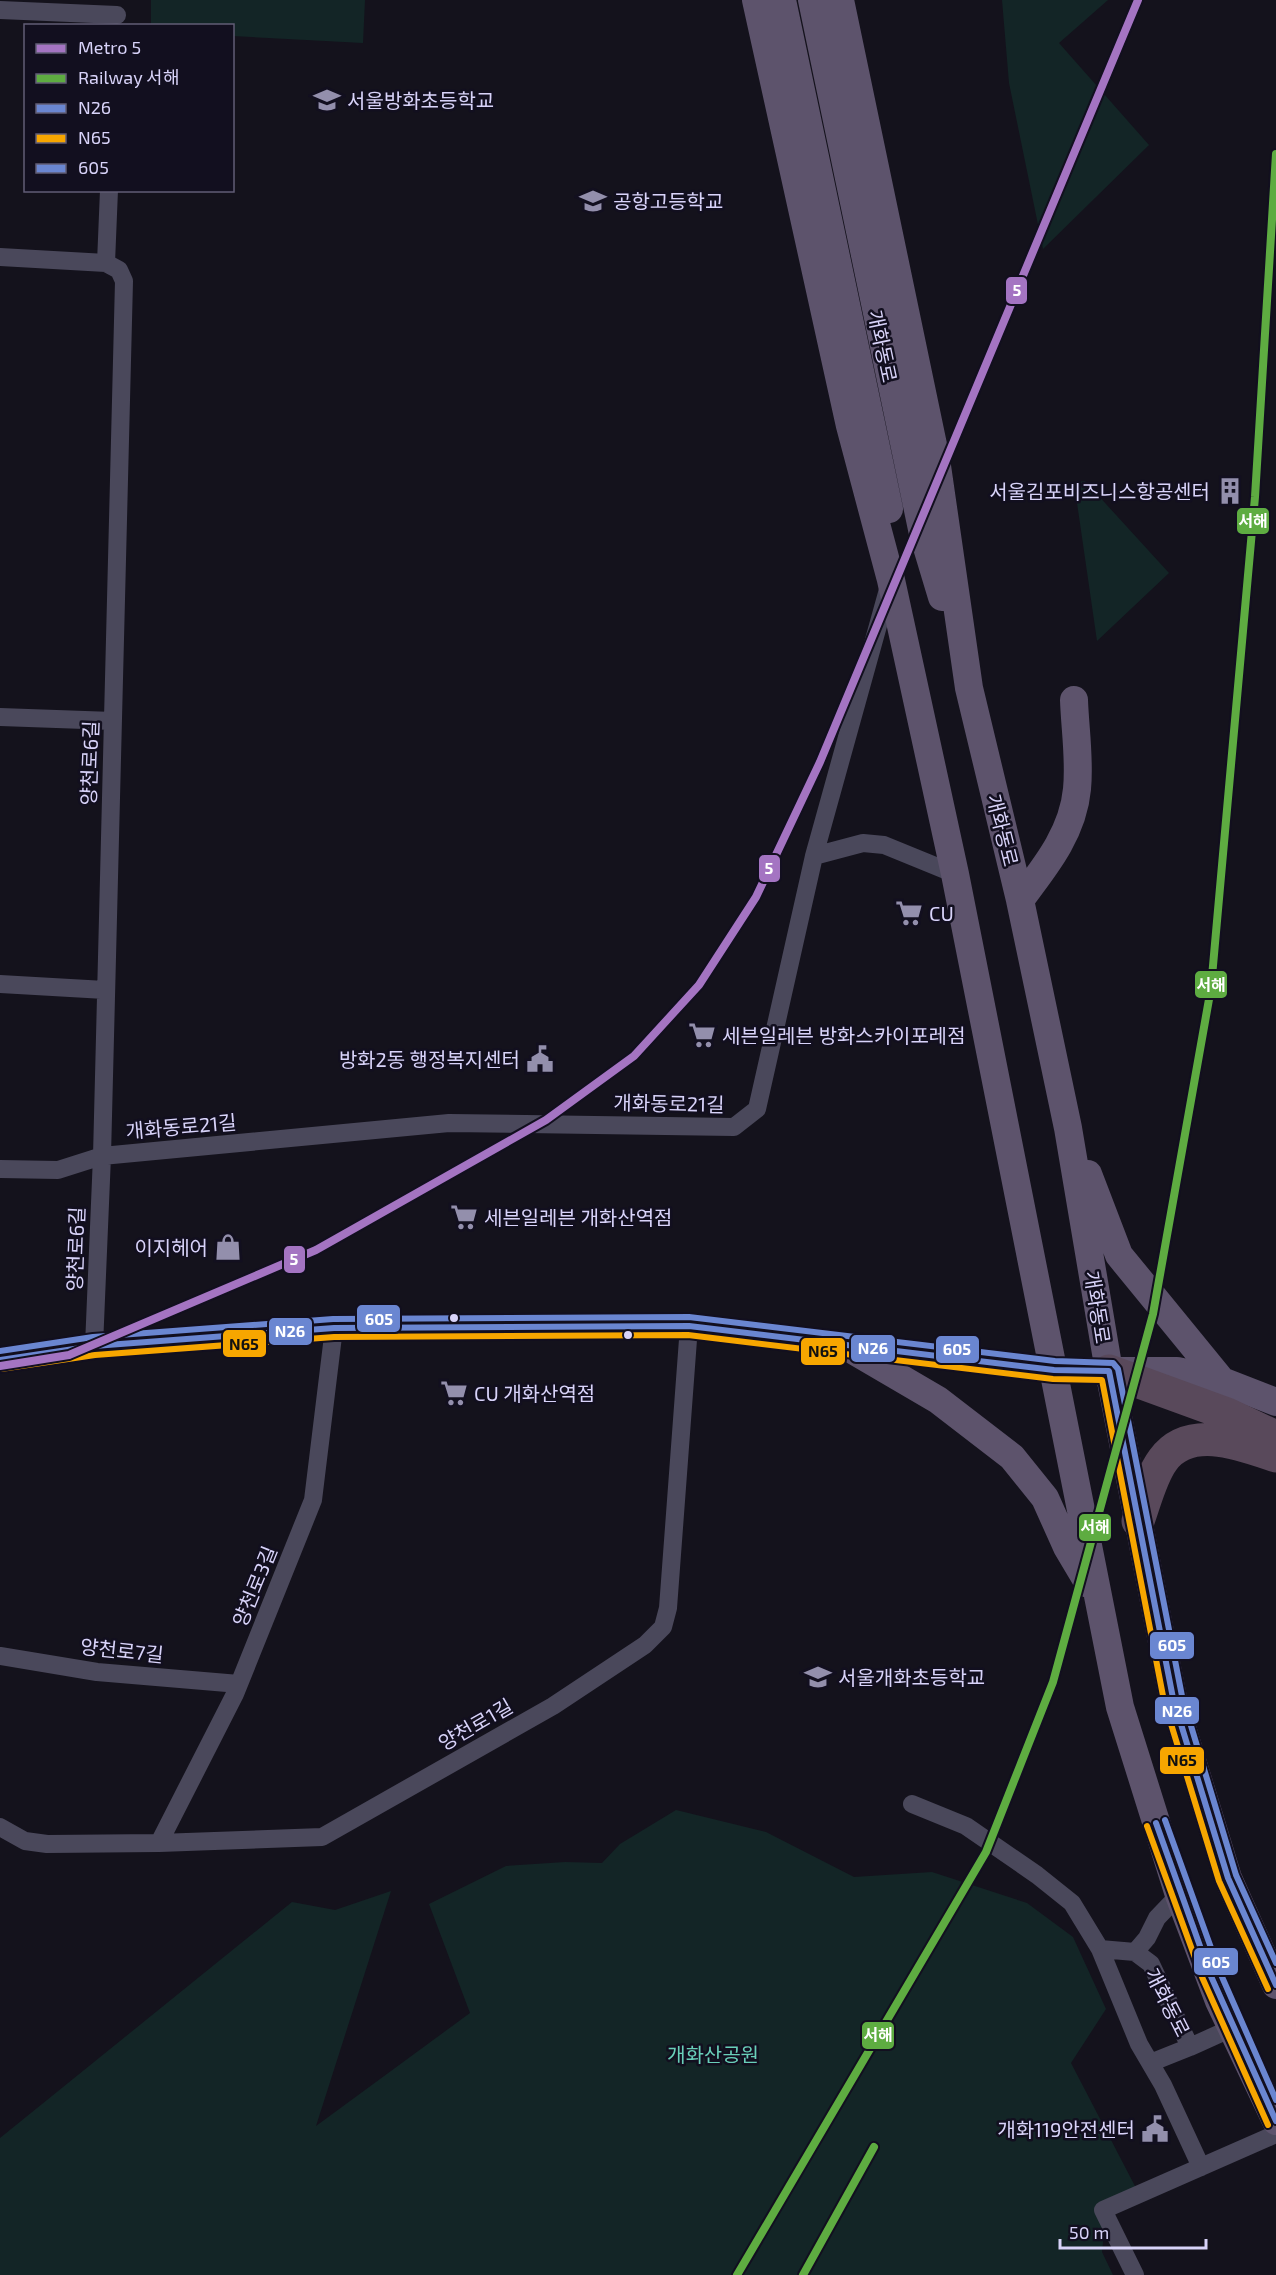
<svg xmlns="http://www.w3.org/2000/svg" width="1276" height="2275" font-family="'Exo 2','Noto Sans KR',sans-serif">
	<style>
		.green { fill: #132526 }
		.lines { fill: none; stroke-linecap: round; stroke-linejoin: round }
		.minor { stroke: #4a485b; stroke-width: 18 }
		.secondary { stroke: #4e4c62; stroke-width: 26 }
		.primary { stroke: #5d536c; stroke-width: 28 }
		.motorway { stroke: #59495b; stroke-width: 33 }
		.bus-1-casing { stroke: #120f1f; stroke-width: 10 }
		.bus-2-casing { stroke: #120f1f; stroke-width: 10 }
		.bus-3-casing { stroke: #120f1f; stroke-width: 10 }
		.bus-1 { stroke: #6a86d1; stroke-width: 6 }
		.bus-2 { stroke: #f7a600; stroke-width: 6 }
		.bus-3 { stroke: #6a86d1; stroke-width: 6 }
		.rail-1-casing { stroke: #120f1f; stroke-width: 12 }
		.rail-1 { stroke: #5eac41; stroke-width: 8 }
		.metro-1-casing { stroke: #120f1f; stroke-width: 12 }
		.metro-1 { stroke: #a474c2; stroke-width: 8 }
		.bus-dot { fill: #d8d3f9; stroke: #120f1f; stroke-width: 2 }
		.labels { text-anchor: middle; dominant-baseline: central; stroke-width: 5; stroke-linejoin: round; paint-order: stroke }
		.poi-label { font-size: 20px; fill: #d8d3f9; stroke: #120f1f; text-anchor: start }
		.street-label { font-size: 20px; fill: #d8d3f9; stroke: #120f1f }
		.park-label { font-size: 20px; fill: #69cfb9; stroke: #120f1f }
		.line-badge { stroke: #120f1f; stroke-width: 2 }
		.badge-label { font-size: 16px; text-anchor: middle; font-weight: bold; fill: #fff }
		.pale-badge-label { font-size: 16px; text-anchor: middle; font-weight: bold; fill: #111 }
	</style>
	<rect width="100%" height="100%" fill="#14121c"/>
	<path class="green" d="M151,0H365L363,43L233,36L232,26L151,25Z
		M1002,0H1108L1059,43L1149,145L1043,249L1009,83Z
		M1085,481L1169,573L1097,641L1075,489L1078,482Z
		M676,1810L766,1832L854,1877L932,1872L1027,1903L1073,1937L1106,2009L1071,2063L1137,2190L1106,2213L1102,2252L1113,2275H0V2138L292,1902L335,1910L391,1891L316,2126L470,2013L429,1904L506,1866L565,1862L602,1863L620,1844Z"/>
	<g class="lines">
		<path class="minor" d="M0,10L117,15
			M0,257L106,263L119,270L124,281L102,1156L94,1346
			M106,263L109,190
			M0,717L113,721
			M814,856L863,843L884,845L955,874
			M0,984L105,990
			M0,1169L58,1170L102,1156L449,1123L734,1127L757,1109L814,856L889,586
			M0,1656L97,1672L239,1684
			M912,1804L966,1826L1037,1875L1072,1903L1100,1949L1139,2044L1163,2085L1201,2167
			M0,1827L25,1841L47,1844L159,1843L322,1837L553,1706L645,1645L663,1627L668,1608L689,1326
			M159,1843L235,1694L313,1500L334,1328
			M1100,1949L1135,1952L1151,1964L1190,2047L1232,2028
			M1135,1952L1147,1938L1157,1918L1179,1895
			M1150,2063L1190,2047
			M1135,2275L1103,2210L1276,2134"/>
		<path class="secondary" d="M0,1360L94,1346L334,1328L689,1326L1054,1370L1109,1371"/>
		<path class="primary" d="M756,0L850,426L891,580L955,874L1120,1707L1179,1895L1219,2001L1276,2121
			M782,0L889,509
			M812,0L923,534L942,597
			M840,0L936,459L969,688L1020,900L1068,1128L1109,1371L1173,1698L1228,1878L1276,1985
			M1020,900C1045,867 1073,833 1077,789C1080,760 1075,729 1074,700
			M1088,1174L1119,1255L1222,1381
			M844,1345L938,1400L1012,1457L1045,1498L1067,1547L1089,1584
			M1118,1371H1177L1222,1381L1276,1402"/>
		<path class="motorway" d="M1109,1371L1227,1414L1276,1437
			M1138,1521C1145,1502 1151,1476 1163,1460C1189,1424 1241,1444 1276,1456"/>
		<defs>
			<path id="bus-1" d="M0,1360L94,1346L334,1328L689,1326L1054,1370L1109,1371L1173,1698L1228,1878L1276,1985
				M1156,1823L1210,1974L1276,2121"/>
			<path id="bus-2" d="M1,1369L95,1355L334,1337L688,1335L1053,1379L1102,1380L1164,1701L1219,1881L1268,1989
				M1147,1826L1202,1977L1268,2125"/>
			<path id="bus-3" d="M0,1351L93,1337L333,1319L689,1317L1055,1361L1113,1363L1118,1369L1182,1696L1236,1875L1276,1963
				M1165,1820L1219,1970L1276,2100"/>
		</defs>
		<use href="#bus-1" class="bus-1-casing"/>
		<use href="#bus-2" class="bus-2-casing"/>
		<use href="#bus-3" class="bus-3-casing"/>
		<use href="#bus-1" class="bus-1"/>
		<use href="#bus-2" class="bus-2"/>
		<use href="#bus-3" class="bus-3"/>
		<defs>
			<path id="rail-1" d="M737,2275L986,1852L1053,1682L1153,1314L1211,988L1255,497L1276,154
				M803,2275L874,2147"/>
		</defs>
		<use href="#rail-1" class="rail-1-casing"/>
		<use href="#rail-1" class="rail-1"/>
		<defs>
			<path id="metro-1" d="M0,1366L69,1355L316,1250L546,1120L634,1056L699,985L756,897L820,762L1138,0"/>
		</defs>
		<use href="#metro-1" class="metro-1-casing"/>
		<use href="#metro-1" class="metro-1"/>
	</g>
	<defs>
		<symbol id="school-bare" viewBox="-9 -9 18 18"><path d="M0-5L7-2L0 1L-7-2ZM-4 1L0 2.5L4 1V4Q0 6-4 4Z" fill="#938fac" stroke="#120f1f" stroke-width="2.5" paint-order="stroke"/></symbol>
		<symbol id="building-bare" viewBox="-9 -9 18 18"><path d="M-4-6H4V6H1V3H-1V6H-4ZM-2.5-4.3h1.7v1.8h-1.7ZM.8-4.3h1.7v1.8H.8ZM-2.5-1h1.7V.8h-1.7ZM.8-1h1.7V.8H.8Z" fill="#938fac" stroke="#120f1f" stroke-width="2.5" paint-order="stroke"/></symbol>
		<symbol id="supermarket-bare" viewBox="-9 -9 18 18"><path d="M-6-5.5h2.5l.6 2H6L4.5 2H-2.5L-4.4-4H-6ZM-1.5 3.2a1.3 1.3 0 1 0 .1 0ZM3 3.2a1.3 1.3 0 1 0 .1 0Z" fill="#938fac" stroke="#120f1f" stroke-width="2.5" paint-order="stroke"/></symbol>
		<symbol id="civic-bare" viewBox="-9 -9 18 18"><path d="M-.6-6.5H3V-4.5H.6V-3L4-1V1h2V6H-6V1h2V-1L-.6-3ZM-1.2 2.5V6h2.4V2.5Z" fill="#938fac" stroke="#120f1f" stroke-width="2.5" paint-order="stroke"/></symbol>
		<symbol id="shop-bare" viewBox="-9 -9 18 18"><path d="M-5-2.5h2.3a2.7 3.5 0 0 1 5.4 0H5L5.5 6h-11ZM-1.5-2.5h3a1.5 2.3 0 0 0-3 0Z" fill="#938fac" stroke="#120f1f" stroke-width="2.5" paint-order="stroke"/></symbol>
	</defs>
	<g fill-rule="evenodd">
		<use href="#school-bare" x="308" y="81" width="38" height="38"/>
		<use href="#school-bare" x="574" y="182" width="38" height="38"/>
		<use href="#building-bare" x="1211" y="472" width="38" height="38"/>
		<use href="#supermarket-bare" x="890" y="894" width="38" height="38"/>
		<use href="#supermarket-bare" x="683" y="1016" width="38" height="38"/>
		<use href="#civic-bare" x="521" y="1040" width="38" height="38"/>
		<use href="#supermarket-bare" x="445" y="1198" width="38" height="38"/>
		<use href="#shop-bare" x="209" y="1228" width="38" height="38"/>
		<use href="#supermarket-bare" x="435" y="1374" width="38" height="38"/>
		<use href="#school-bare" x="799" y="1658" width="38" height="38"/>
		<use href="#civic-bare" x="1136" y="2110" width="38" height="38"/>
	</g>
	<g class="bus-dot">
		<circle cx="454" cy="1318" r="5"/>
		<circle cx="628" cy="1335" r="5"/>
	</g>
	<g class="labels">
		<g class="poi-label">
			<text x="347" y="100">서울방화초등학교</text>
			<text x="613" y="201">공항고등학교</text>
			<text x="1210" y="491" text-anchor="end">서울김포비즈니스항공센터</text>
			<text x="929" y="913">CU</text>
			<text x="722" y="1035">세븐일레븐 방화스카이포레점</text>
			<text x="520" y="1059" text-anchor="end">방화2동 행정복지센터</text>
			<text x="484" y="1217">세븐일레븐 개화산역점</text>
			<text x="208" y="1247" text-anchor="end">이지헤어</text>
			<text x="474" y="1393">CU 개화산역점</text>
			<text x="838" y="1677">서울개화초등학교</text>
			<text x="1135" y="2129" text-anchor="end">개화119안전센터</text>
		</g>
		<g class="street-label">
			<text transform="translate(883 346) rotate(78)">개화동로</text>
			<text transform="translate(89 763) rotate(-88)">양천로6길</text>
			<text transform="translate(1003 830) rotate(76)">개화동로</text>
			<text transform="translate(669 1103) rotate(1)">개화동로21길</text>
			<text transform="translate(181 1126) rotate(-5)">개화동로21길</text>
			<text transform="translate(75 1249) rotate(-88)">양천로6길</text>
			<text transform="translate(1098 1307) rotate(81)">개화동로</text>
			<text transform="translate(254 1586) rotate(-68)">양천로3길</text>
			<text transform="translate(122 1650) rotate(6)">양천로7길</text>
			<text transform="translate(475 1724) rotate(-30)">양천로1길</text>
			<text transform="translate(1168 2002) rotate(63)">개화동로</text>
		</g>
		<g class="park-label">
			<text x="713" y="2054">개화산공원</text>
		</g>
	</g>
	<g class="line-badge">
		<rect x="1005" y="276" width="23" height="29" rx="6" fill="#a474c2"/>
		<rect x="1236" y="507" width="34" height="28" rx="6" fill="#5eac41"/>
		<rect x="758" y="854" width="23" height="29" rx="6" fill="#a474c2"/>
		<rect x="1194" y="970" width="34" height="29" rx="6" fill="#5eac41"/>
		<rect x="283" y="1245" width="23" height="29" rx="6" fill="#a474c2"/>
		<rect x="356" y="1304" width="45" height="29" rx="6" fill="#6a86d1"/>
		<rect x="268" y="1317" width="45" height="29" rx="6" fill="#6a86d1"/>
		<rect x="222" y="1329" width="45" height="29" rx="6" fill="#f7a600"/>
		<rect x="850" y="1334" width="46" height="29" rx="6" fill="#6a86d1"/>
		<rect x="935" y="1335" width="45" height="29" rx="6" fill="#6a86d1"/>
		<rect x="800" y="1337" width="46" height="29" rx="6" fill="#f7a600"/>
		<rect x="1078" y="1513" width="34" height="29" rx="6" fill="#5eac41"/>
		<rect x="1149" y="1631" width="46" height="29" rx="6" fill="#6a86d1"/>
		<rect x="1154" y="1696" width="46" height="29" rx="6" fill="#6a86d1"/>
		<rect x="1159" y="1746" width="46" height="29" rx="6" fill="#f7a600"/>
		<rect x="1193" y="1947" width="46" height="29" rx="6" fill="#6a86d1"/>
		<rect x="861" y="2021" width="34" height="29" rx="6" fill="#5eac41"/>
	</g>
	<g class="badge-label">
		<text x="1017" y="296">5</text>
		<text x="1253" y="527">서해</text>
		<text x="769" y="874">5</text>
		<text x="1211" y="991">서해</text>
		<text x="294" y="1265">5</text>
		<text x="379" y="1325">605</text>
		<text x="290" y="1337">N26</text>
		<text x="873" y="1354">N26</text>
		<text x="957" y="1355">605</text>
		<text x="1095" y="1533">서해</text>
		<text x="1172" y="1651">605</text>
		<text x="1177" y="1717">N26</text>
		<text x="1216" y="1968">605</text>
		<text x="878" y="2041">서해</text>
	</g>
	<g class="pale-badge-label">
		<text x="244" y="1350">N65</text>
		<text x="823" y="1357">N65</text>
		<text x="1182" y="1766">N65</text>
	</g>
	<rect x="24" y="24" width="210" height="168" fill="#120f1f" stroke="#615d76" stroke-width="1.5"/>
	<rect x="36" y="44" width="30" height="9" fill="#a474c2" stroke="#615d76" stroke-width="1.5"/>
	<text x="78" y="54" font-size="18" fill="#d8d3f9">Metro 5</text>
	<rect x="36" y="74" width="30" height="9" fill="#5eac41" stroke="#615d76" stroke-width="1.5"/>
	<text x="78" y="84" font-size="18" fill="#d8d3f9">Railway 서해</text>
	<rect x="36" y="104" width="30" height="9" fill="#6a86d1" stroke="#615d76" stroke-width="1.5"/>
	<text x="78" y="114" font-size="18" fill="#d8d3f9">N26</text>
	<rect x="36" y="134" width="30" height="9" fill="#f7a600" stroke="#615d76" stroke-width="1.5"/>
	<text x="78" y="144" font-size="18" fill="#d8d3f9">N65</text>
	<rect x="36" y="164" width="30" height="9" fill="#6a86d1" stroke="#615d76" stroke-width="1.5"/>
	<text x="78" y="174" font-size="18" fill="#d8d3f9">605</text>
	<path d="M1060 2239v9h146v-9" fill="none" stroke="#d8d3f9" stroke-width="3"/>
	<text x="1069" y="2239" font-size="18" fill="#d8d3f9" stroke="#120f1f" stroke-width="4.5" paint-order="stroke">50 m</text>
</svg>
